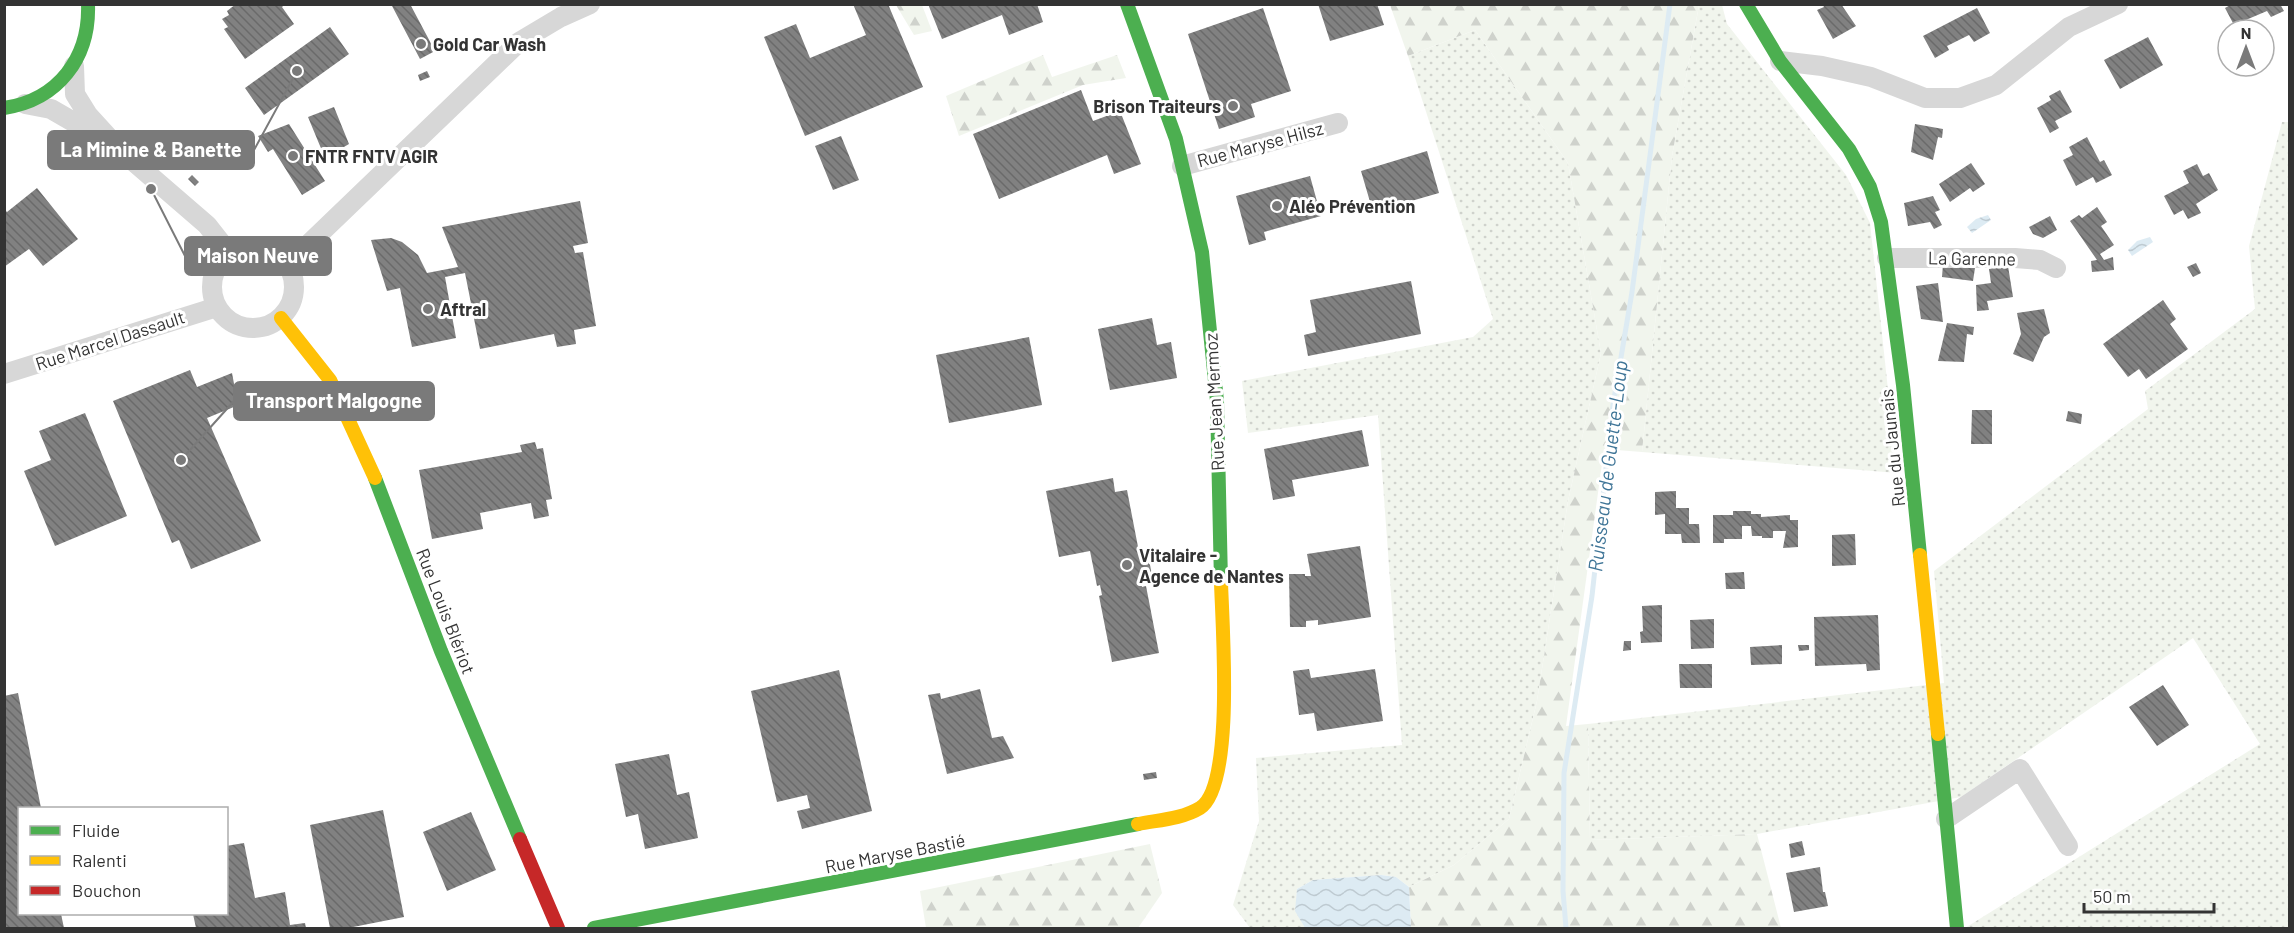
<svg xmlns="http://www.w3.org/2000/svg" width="2294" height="933" font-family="Barlow,sans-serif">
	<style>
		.grass { fill: url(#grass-dots) }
		.forest { fill: url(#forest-firs) }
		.water { fill: url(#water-waves) }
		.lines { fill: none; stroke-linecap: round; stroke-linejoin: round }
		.stream { stroke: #ddebf3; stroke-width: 5 }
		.building { fill: url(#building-back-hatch) }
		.street { stroke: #d7d7d7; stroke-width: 20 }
		.fast { stroke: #4caf50; stroke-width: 14 }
		.slow { stroke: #ffc107; stroke-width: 14 }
		.jam { stroke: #c62828; stroke-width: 14 }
		.poi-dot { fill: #7a7a7a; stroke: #fff; stroke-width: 2 }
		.labels { text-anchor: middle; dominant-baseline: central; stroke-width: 6; stroke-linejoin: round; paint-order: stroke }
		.poi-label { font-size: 18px; font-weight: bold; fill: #333; stroke: #fff; text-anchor: start }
		.street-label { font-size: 18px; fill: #333; stroke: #fff }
		.water-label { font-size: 20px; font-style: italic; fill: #3f7597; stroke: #fff }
		.leader { fill: none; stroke: #7a7a7a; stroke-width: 2 }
		.callout-dot { fill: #7a7a7a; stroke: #fff; stroke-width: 2 }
		.callout { fill: #7a7a7a; stroke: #7a7a7a; stroke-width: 2 }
		.callout-label { font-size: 20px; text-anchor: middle; font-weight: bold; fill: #fff }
	</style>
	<defs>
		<pattern id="grass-dots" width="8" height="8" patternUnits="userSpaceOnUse" patternTransform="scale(1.5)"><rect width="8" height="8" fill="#f1f5ed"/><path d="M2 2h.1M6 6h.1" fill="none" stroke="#cfd2cc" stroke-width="1.8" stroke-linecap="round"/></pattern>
		<pattern id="forest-firs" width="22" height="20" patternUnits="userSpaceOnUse" patternTransform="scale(1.5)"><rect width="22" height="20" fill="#f1f5ed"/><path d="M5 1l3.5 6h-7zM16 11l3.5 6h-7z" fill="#cfd2cc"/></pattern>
		<pattern id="water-waves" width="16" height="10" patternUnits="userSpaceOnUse" patternTransform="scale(1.5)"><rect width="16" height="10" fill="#ddebf3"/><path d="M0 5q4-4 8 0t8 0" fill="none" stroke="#becad1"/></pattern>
		<pattern id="building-back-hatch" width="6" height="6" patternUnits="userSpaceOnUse" patternTransform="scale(1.5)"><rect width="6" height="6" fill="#818181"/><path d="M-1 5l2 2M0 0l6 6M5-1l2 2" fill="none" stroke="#6a6a6a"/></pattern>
	</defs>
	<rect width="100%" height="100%" fill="#fff"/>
	<path class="grass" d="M1699,5H1722L1727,24L1846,175L1870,223L1897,473L1642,452L1672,156Z
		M1475,30L1568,163L1601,353L1568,501L1537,701L1509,819L1454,865L1409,887L1396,877L1381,875L1313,880L1297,889L1296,911L1305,928H1250L1233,905L1259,821L1256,758L1402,745L1378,415L1248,433L1242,381L1473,337L1493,319L1408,56Z
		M2282,122H2289V928H1965L2260,744L2193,638L1961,797L1757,834L1590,840L1588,724L1944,683L1934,571L2148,409L2145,391L2255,309L2249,246Z"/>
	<path class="forest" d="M896,5H922L932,31L914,35Z
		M1390,5H1699L1672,156L1642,452L1604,449L1566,726L1588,724L1590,840L1757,834L1781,928H1411L1409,887L1454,865L1509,819L1537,701L1568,501L1601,353L1568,163L1475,30L1408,56Z
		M1043,55L1052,77L1117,55L1126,78L1083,85L959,136L946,96Z
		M1150,844L1162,893L1138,928H926L920,891Z"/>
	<path class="water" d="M1988,215L1991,220L1972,233L1967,227L1976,219Z
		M2150,237L2153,242L2132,256L2128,250L2137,241Z
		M1381,875L1396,877L1409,887L1411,928H1305L1295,911L1297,889L1313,880Z"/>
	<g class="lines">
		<path class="stream" d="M1566,928L1563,891L1564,773L1592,596L1613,405L1632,292L1670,4"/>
	</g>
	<path class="building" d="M236,4H285L282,7L294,24L245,59L224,29L228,27L222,19L229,15L227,11Z
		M391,4H410L435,51L420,59Z
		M853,4H888L923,87L805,136L764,37L796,24L810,58L866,35Z
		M928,4H1037L1043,22L1009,35L1002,15L942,39Z
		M1318,4H1377L1384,25L1330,41Z
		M1822,4H1841L1856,26L1833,39L1817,10L1824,7Z
		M2232,4H2280L2284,11L2271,17L2267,11L2234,25L2225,8Z
		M1263,8L1291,91L1251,104L1255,117L1219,129L1188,34Z
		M1977,8L1990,33L1974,42L1969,35L1947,46L1949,50L1935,58L1923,36Z
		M330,27L349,54L264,115L245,88Z
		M2148,37L2163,65L2120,89L2104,60Z
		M427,71L430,77L420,81L418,75Z
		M1081,90L1093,121L1120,111L1141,164L1114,174L1107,155L999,199L973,134Z
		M2060,90L2072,112L2055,121L2059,128L2050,133L2037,108L2051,100L2049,96Z
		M334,107L349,144L325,158L308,117Z
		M289,124L325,181L302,195L273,149L268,152L258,136Z
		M1915,124L1943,129L1942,138L1938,137L1933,160L1911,152Z
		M841,136L859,180L833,190L815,146Z
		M2087,137L2100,162L2104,160L2112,175L2096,183L2093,177L2076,186L2063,160L2073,155L2069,147Z
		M1427,151L1439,193L1373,212L1361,171Z
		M1971,163L1985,184L1973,192L1970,188L1950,202L1939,184Z
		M2197,164L2203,176L2209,173L2218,190L2196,204L2201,213L2188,219L2183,210L2174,215L2164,196L2189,183L2183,171Z
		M192,175L199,182L195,186L188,179Z
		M1310,176L1321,216L1264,232L1266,240L1249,245L1236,196Z
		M37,188L78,239L43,266L29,249L4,267V209L7,212Z
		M1933,196L1940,210L1935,212L1942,225L1934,229L1930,222L1908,226L1904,203Z
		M580,201L588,243L573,246L575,253L583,252L596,326L574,330L576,344L557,347L554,334L480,349L465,273L445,277L456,338L412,347L400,288L387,291L371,240L391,238L402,242L418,255L427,273L458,267L442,227Z
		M2097,207L2107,222L2101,226L2114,245L2100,254L2104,260L2113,257L2114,270L2092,272L2091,261L2097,260L2070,221L2079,215L2082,218Z
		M2050,216L2057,230L2043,238L2033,234L2029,227Z
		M2196,263L2201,273L2193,277L2187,267Z
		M1943,264L1975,268L1973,281L1942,277Z
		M2008,266L2013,297L1987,301L1989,310L1977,311L1976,285L1991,283L1989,269Z
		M1411,281L1421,334L1308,356L1304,335L1316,332L1310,300Z
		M1938,283L1943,322L1921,319L1916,286Z
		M2163,300L2176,319L2170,324L2188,349L2146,379L2139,369L2128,377L2103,344Z
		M2044,309L2050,333L2044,337L2033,362L2013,354L2021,334L2017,313Z
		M1152,318L1157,345L1171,342L1177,378L1110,390L1098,329Z
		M1947,323L1974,327L1973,335L1967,334L1964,362L1938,361Z
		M1029,337L1042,405L949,423L936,355Z
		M190,370L197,387L232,373L235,389L240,387L246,402L207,418L261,541L191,569L179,540L172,543L113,401Z
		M1972,410H1992V444H1971Z
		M2068,411L2082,414L2081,424L2066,421Z
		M85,413L127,516L55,546L24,471L51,460L39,431Z
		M1362,430L1369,466L1292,480L1295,496L1273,500L1264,449Z
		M535,442L537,449L543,448L552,499L546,500L549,516L534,519L531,503L480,513L483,529L432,539L419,470L522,452L520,445Z
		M1113,478L1115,492L1127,490L1139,552L1147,550L1152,575L1140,577L1142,587L1146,586L1159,653L1112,662L1099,596L1102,595L1100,585L1097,586L1090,551L1059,557L1046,491Z
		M1676,491V508H1689V524H1699L1700,543H1682L1681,534H1665V514L1655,515V492Z
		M1733,511H1751V514H1761V517L1790,515V520H1798V547L1783,548L1786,531H1773V538H1762V536H1752L1751,526H1742V539H1724V543H1713V515H1733Z
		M1855,534L1856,565L1832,566V535Z
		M1360,546L1371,617L1318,625V620L1306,621V627H1290L1289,574H1305V576H1311L1307,554Z
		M1744,572L1745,589H1726L1725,573Z
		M1662,605V642L1641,643L1640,632L1643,631L1642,606Z
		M1878,615L1880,670L1867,671L1866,664L1815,666L1814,617Z
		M1714,619V648L1691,649L1690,620Z
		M1624,641H1631V650L1623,651Z
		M1782,645V664L1751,665L1750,647Z
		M1798,645H1809V650L1799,651Z
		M1679,664H1712V688H1680Z
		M1309,669L1311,678L1375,669L1383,721L1317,731L1314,713L1299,715L1293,671Z
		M839,670L872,811L802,829L797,811L810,808L807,795L777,802L751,691Z
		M2163,685L2189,725L2157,746L2129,707Z
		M980,689L992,738L1003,736L1014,758L947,774L928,695L940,693L941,699Z
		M18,693L41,808H20V914H61L64,928H4V696Z
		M669,754L677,795L689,792L698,838L645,849L638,814L626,817L615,764Z
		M1156,772L1157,778L1144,780L1143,774Z
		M383,810L404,917L348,928H330L310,825Z
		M471,812L496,870L447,891L423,832Z
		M1802,841L1805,855L1791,858L1789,844Z
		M244,843L255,898L285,892L290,925L305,923L306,928H196L193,914H226V846Z
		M1820,867L1823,892H1825L1828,906L1794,912L1786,873Z"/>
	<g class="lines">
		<path class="street" d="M1780,61L1822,66L1871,77L1925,98H1960L1996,85L2069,27L2118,4
			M74,66L75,94L88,115L119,149L207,225L229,253
			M25,104L51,109L96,135
			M1182,166L1338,123
			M212 287a41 41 0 1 1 82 0a41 41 0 1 1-82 0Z
			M1887,258H2015L2040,260L2056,268
			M288,264L519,42L561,17L590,4
			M4,374L217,307
			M1946,819L2020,769L2068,846"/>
		<path class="fast" d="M1127,4L1176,139L1202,252L1217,401L1221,582
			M1746,4L1780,61L1849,149L1870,187L1881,222L1903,385L1920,555
			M4,108C58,100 90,58 88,4
			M375,478L441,651L520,839
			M1938,734L1957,928
			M594,928L1138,824"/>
		<path class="slow" d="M281,318L330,380L375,478
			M1920,555L1938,734
			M1138,824C1158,820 1182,819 1200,808C1235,786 1222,623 1221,582"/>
		<path class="jam" d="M520,839L558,928"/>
	</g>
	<g class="poi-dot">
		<circle cx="421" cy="44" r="6"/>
		<circle cx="1233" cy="106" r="6"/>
		<circle cx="293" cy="156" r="6"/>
		<circle cx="1277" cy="206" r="6"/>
		<circle cx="428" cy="309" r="6"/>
		<circle cx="1127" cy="565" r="6"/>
	</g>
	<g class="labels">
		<g class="poi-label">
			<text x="433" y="44">Gold Car Wash</text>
			<text x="1221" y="106" text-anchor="end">Brison Traiteurs</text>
			<text x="305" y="156">FNTR FNTV AGIR</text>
			<text x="1289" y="206">Aléo Prévention</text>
			<text x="440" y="309">Aftral</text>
			<text x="1139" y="555">Vitalaire -<tspan x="1139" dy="21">Agence de Nantes</tspan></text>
		</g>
		<g class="street-label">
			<text transform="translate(1260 144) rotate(-15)">Rue Maryse Hilsz</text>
			<text transform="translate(1972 258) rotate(1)">La Garenne</text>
			<text transform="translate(110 340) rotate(-18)">Rue Marcel Dassault</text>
			<text transform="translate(1214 402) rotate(-93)">Rue Jean Mermoz</text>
			<text transform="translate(1892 448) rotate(-96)">Rue du Jaunais</text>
			<text transform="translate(446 611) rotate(69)">Rue Louis Blériot</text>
			<text transform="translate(895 853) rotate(-11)">Rue Maryse Bastié</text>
		</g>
		<g class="water-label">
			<text transform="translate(1607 466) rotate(-83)">Ruisseau de Guette-Loup</text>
		</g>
	</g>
	<path class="leader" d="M297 71L254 150M151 189L185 256M181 460L234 401"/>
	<g class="callout-dot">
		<circle cx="297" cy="71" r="6"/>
		<circle cx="151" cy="189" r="6"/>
		<circle cx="181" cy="460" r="6"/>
	</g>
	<g class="callout">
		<rect x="48" y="131" width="206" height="38" rx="6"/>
		<rect x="185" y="237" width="146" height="38" rx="6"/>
		<rect x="234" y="382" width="200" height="38" rx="6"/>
	</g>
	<g class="callout-label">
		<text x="151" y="157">La Mimine &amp; Banette</text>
		<text x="258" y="263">Maison Neuve</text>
		<text x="334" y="408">Transport Malgogne</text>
	</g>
	<rect width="2294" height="933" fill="none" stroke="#333333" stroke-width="12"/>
	<rect x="18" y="807" width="210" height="108" fill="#ffffff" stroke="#adadad" stroke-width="1.5"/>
	<rect x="30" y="826" width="30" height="9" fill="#4caf50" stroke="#adadad" stroke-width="1.5"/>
	<text x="72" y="837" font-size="18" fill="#333333">Fluide</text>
	<rect x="30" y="856" width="30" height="9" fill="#ffc107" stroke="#adadad" stroke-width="1.5"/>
	<text x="72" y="867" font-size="18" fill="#333333">Ralenti</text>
	<rect x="30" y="886" width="30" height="9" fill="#c62828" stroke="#adadad" stroke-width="1.5"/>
	<text x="72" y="897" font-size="18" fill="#333333">Bouchon</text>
	<g transform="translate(2246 48)"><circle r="28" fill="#ffffff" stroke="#adadad" stroke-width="1.5"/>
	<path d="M0-4.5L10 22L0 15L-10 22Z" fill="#7a7a7a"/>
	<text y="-9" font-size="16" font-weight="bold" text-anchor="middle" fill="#333333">N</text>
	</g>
	<path d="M2084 903v9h130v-9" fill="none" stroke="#333333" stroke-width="3"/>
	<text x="2093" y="903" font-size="18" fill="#333333" stroke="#ffffff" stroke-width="4.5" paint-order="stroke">50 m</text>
</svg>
